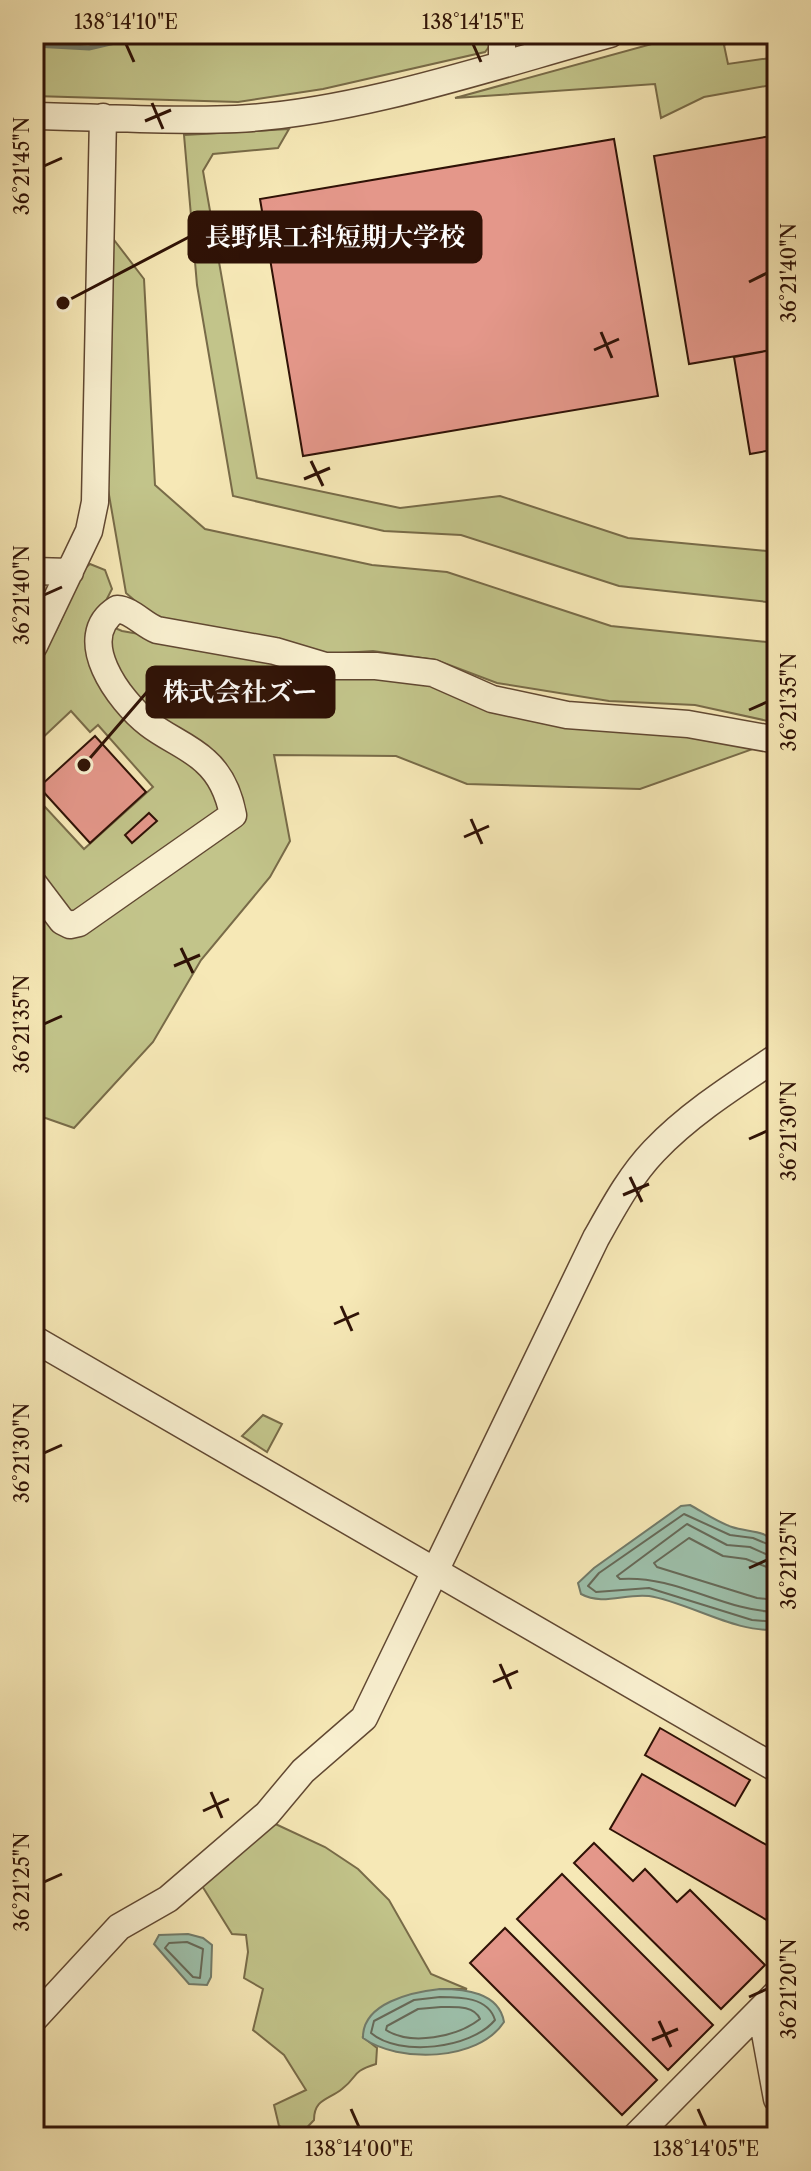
<svg xmlns="http://www.w3.org/2000/svg" width="811" height="2171" font-family="'Libre Caslon Text','Noto Serif JP',serif">
	<style>
		.green { fill: #c2c48a; stroke: #786b48; stroke-width: 2 }
		.water { fill: #9dc0ab; stroke: #717a69; stroke-width: 2 }
		.lines { fill: none; stroke-linecap: round; stroke-linejoin: round }
		.shore { stroke: #666958; stroke-width: 2 }
		.stream { stroke: #717a69; stroke-width: 5 }
		.building { fill: #e4978a; stroke: #2f1206; stroke-width: 2 }
		.minor-casing { stroke: #614832; stroke-width: 29 }
		.minor { stroke: #f9f0d0; stroke-width: 26 }
		.ticks { fill: none; stroke: #2f1206; stroke-width: 3 }
		.leader { fill: none; stroke: #2f1206; stroke-width: 3 }
		.callout-dot { fill: #2f1206; stroke: #f9f0d0; stroke-width: 3 }
		.callout { fill: #2f1206; stroke: #2f1206; stroke-width: 3 }
		.callout-label { font-size: 26px; text-anchor: middle; font-weight: bold; fill: #fff }
		.neatline { fill: none; stroke: #2f1206; stroke-width: 3 }
		.ticks-label { font-size: 20px; text-anchor: middle; fill: #2f1206 }
	</style>
	<rect width="100%" height="100%" fill="#f6e8b6"/>
	<filter id="stains"><feTurbulence type="fractalNoise" baseFrequency=".0025" numOctaves="4"/><feColorMatrix values="0 0 0 0 .2 0 0 0 0 .09 0 0 0 0 .02 0 0 0 .5 -.17"/></filter>
	<radialGradient id="worn" r=".72"><stop offset=".6" stop-color="#630" stop-opacity="0"/><stop offset="1" stop-color="#630" stop-opacity=".3"/></radialGradient>
	<path class="green" d="M34,34H499L485,52L323,89L238,102L34,96Z
		M688,34H745L724,45L728,64L777,57V84L704,97L661,118L655,84L455,98Z
		M289,129L278,148L213,154L203,171L257,478L400,508L500,496L628,538L777,552V603L619,586L461,535L384,531L233,496L197,285L184,135Z
		M111,236L144,279L155,485L205,529L372,565L447,572L611,626L777,643V723L695,705L609,701L497,683L436,660L373,651L329,654L155,618L126,593L104,466Z
		M90,564L105,570L112,589L96,620L122,631L767,744L640,789L467,784L396,756L274,755L290,841L270,877L201,960L153,1042L74,1128L34,1114V795L84,849L153,787L98,725L90,732L71,711L37,743L34,741V666L56,631L84,569Z
		M263,1415L282,1424L267,1452L242,1436Z
		M269,1821L325,1847L358,1869L389,1900L431,1974L467,1989H440L363,2037L377,2048L376,2064C350,2072 359,2076 342,2089C328,2100 314,2099 314,2120L299,2136L279,2126L274,2105L306,2090L284,2055L253,2030L263,1989L244,1978L248,1952L246,1935L232,1934L199,1881Z"/>
	<path class="water" d="M690,1505C703,1512 717,1522 732,1527C749,1533 768,1528 777,1548V1629C739,1635 688,1602 649,1596C625,1593 603,1606 581,1594L578,1583L594,1568L681,1506Z
		M188,1934L203,1938L212,1945L211,1977L207,1985L189,1984L154,1944L159,1935Z
		M440,1989C464,1989 499,1992 504,2022C478,2062 398,2063 363,2038C362,2003 412,1992 440,1989Z"/>
	<g class="lines">
		<path class="shore" d="M777,1548L753,1538L730,1535L684,1514L599,1573L588,1586L596,1592L649,1588L752,1620L777,1622
			M777,1559L750,1547L727,1545L687,1524L617,1576L620,1579C678,1575 722,1611 777,1612
			M777,1571L746,1559L723,1556L689,1538L654,1563L657,1567L757,1598L777,1600
			M187,1942L203,1949L200,1978L193,1977L165,1948L169,1943Z
			M440,1997C460,1997 488,1997 495,2020C471,2049 399,2057 371,2033L374,2021L414,2000Z
			M441,2007C455,2007 474,2005 480,2019C457,2037 411,2046 386,2030L387,2026L418,2009Z"/>
		<path class="stream" d="M34,45L89,48L149,34"/>
	</g>
	<path class="building" d="M777,135V349L689,364L654,156Z
		M614,139L658,396L303,456L260,199Z
		M777,349V449L750,454L734,357Z
		M95,736L146,792L90,843L39,787Z
		M149,813L157,821L132,843L125,835Z
		M660,1728L750,1780L735,1806L645,1755Z
		M642,1774L777,1851V1926L610,1829Z
		M594,1843L633,1881L645,1869L677,1902L690,1890L765,1965L721,2009L574,1863Z
		M562,1874L713,2025L668,2070L517,1919Z
		M505,1928L657,2080L622,2115L470,1963Z"/>
	<g class="lines">
		<defs>
			<path id="minor" d="M502,34V63
				M34,116C101,117 169,122 236,119C357,113 493,66 610,34
				M34,571L70,572
				M34,646L89,531L95,502L103,117
				M34,884L62,921L70,925L79,923L233,815C229,794 221,775 205,761C189,746 167,738 149,724C119,701 72,637 117,609C132,610 142,624 157,630L275,651L325,666H376L433,673L492,699L567,715L688,724L777,740
				M34,1339L777,1769
				M761,2011L777,2099
				M34,2019L119,1927L168,1899L267,1814L303,1771L364,1718L596,1238C613,1208 630,1176 654,1151C689,1114 735,1085 777,1057
				M635,2137L777,1993"/>
		</defs>
		<use href="#minor" class="minor-casing"/>
		<use href="#minor" class="minor"/>
	</g>
	<path class="ticks" d="M126,44L134,62M473,44L481,62M152,103L163,129M145,121L171,110M44,166L62,158M749,282L767,273M601,332L612,358M594,350L619,339M311,461L323,486M304,479L330,468M44,595L62,587M749,710L767,702M471,819L482,844M464,837L489,826M181,948L193,973M174,966L200,955M44,1024L62,1016M749,1139L767,1131M630,1177L642,1202M623,1195L649,1184M341,1306L352,1331M334,1324L359,1313M44,1453L62,1445M749,1568L767,1560M500,1664L511,1689M493,1682L518,1671M211,1792L222,1818M203,1811L229,1799M44,1882L62,1874M749,1997L767,1989M659,2021L671,2047M652,2040L678,2029M351,2109L359,2127M698,2109L706,2127"/>
	<path class="leader" d="M63 303L189 237M84 765L147 692"/>
	<g class="callout-dot">
		<circle cx="63" cy="303" r="8"/>
		<circle cx="84" cy="765" r="8"/>
	</g>
	<g class="callout">
		<rect x="189" y="212" width="292" height="50" rx="8"/>
		<rect x="147" y="667" width="187" height="50" rx="8"/>
	</g>
	<g class="callout-label">
		<text x="335" y="246">長野県工科短期大学校</text>
		<text x="240" y="701">株式会社ズー</text>
	</g>
	<rect width="811" height="2171" fill="none" stroke="#f6e8b6" stroke-width="88"/>
	<rect x="44" y="44" width="723" height="2083" class="neatline"/>
	<g class="ticks-label">
		<text x="126" y="29">138°14'10"E</text>
		<text x="473" y="29">138°14'15"E</text>
		<text transform="translate(22 166) rotate(-90)" y="7">36°21'45"N</text>
		<text transform="translate(789 273) rotate(-90)" y="7">36°21'40"N</text>
		<text transform="translate(22 595) rotate(-90)" y="7">36°21'40"N</text>
		<text transform="translate(789 702) rotate(-90)" y="7">36°21'35"N</text>
		<text transform="translate(22 1024) rotate(-90)" y="7">36°21'35"N</text>
		<text transform="translate(789 1131) rotate(-90)" y="7">36°21'30"N</text>
		<text transform="translate(22 1453) rotate(-90)" y="7">36°21'30"N</text>
		<text transform="translate(789 1560) rotate(-90)" y="7">36°21'25"N</text>
		<text transform="translate(22 1882) rotate(-90)" y="7">36°21'25"N</text>
		<text transform="translate(789 1989) rotate(-90)" y="7">36°21'20"N</text>
		<text x="359" y="2156">138°14'00"E</text>
		<text x="706" y="2156">138°14'05"E</text>
	</g>
	<rect width="100%" height="100%" filter="url(#stains)"/>
	<rect width="100%" height="100%" fill="url(#worn)"/>
</svg>
